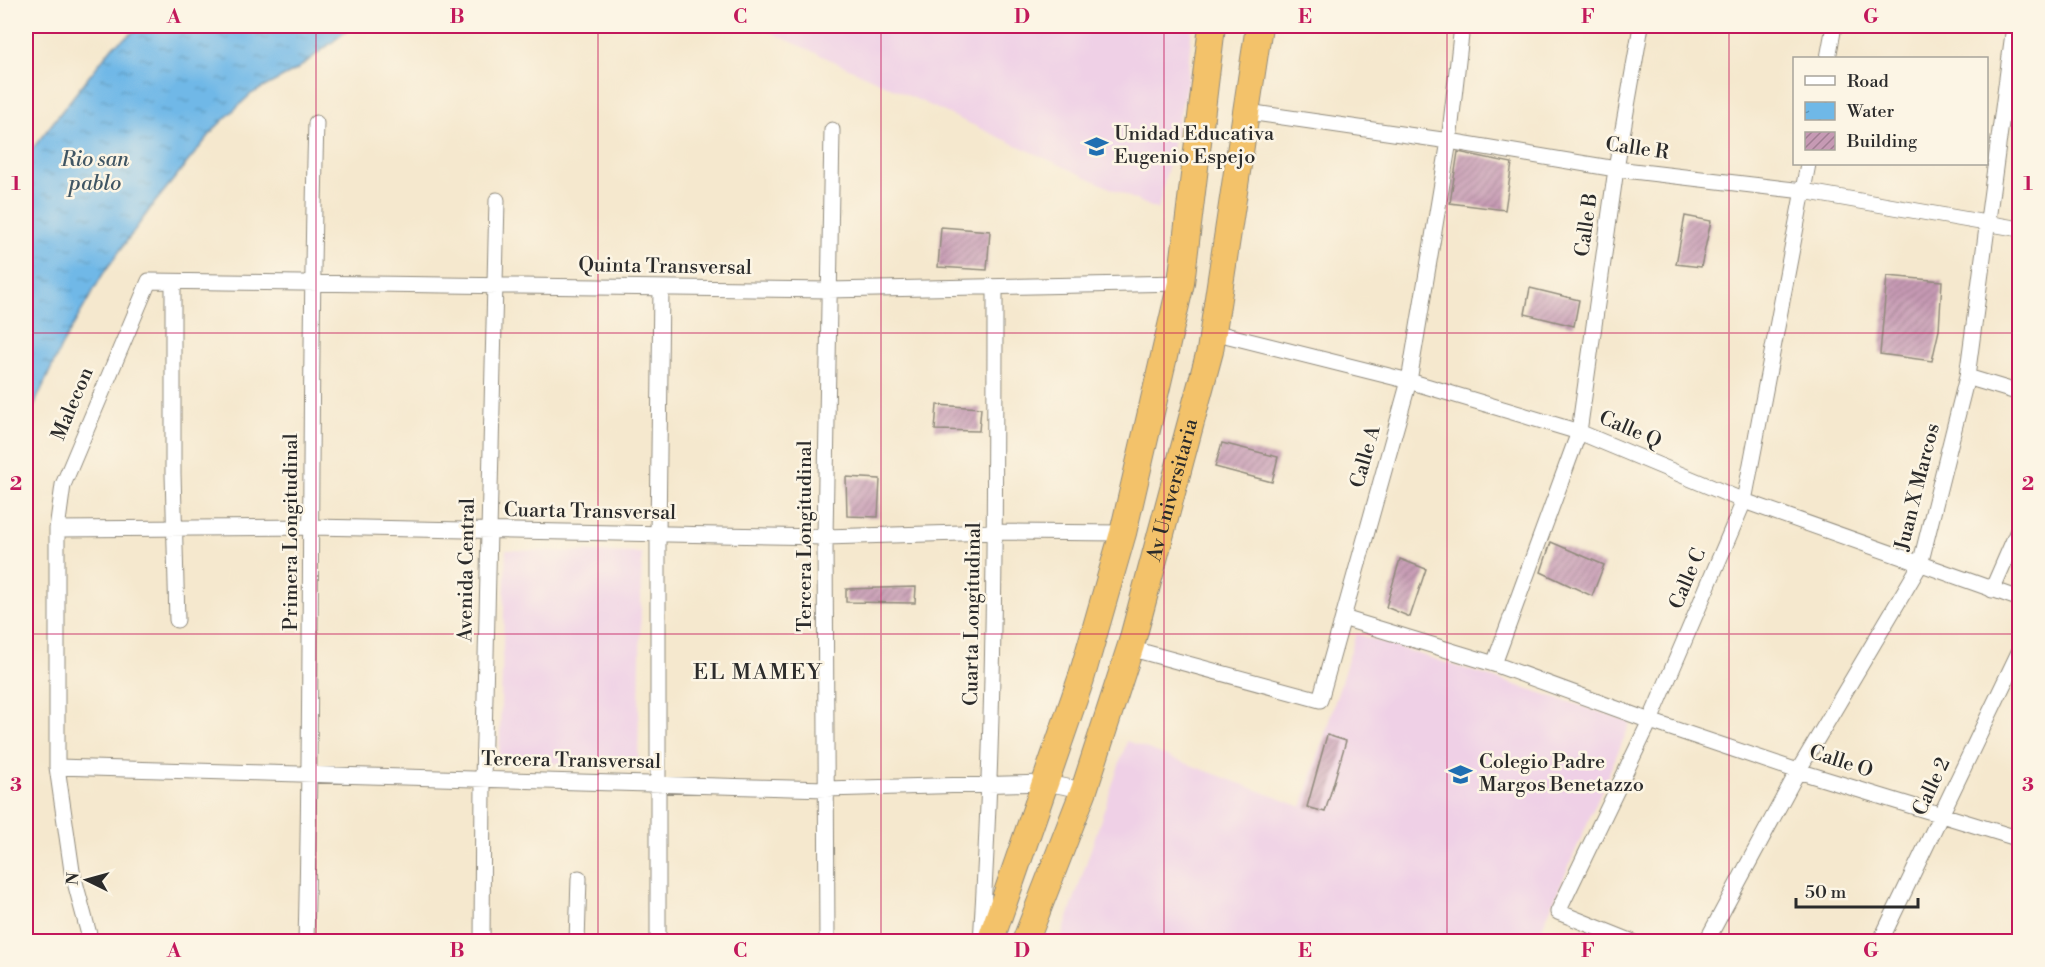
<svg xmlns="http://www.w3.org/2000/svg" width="2045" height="967" font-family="'Libre Bodoni',serif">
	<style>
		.built { fill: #efd0e6 }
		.water { fill: url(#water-ripples); stroke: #4d7289; stroke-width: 1.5 }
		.building { fill: url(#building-hatch) }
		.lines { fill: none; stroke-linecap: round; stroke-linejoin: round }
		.minor-casing { stroke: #908a7c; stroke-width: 17 }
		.trunk-casing { stroke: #908a7c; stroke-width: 28 }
		.minor { stroke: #fff; stroke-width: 15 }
		.trunk { stroke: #f3c26a; stroke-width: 26 }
		.grid { fill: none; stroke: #c2185b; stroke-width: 1.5; stroke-opacity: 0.55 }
		.labels { text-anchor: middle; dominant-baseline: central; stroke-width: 5; stroke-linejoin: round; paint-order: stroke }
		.poi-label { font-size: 20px; fill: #2b2b2b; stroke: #fcf5e5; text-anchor: start }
		.street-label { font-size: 20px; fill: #2b2b2b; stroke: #fcf5e5 }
		.water-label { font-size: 21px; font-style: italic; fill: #3f5563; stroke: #fcf5e5 }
		.quarter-label { font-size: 22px; letter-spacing: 1.5px; fill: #2b2b2b; stroke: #fcf5e5 }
		.neatline { fill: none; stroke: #c2185b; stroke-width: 2 }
		.grid-label { font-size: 20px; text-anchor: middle; font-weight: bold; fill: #c2185b }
	</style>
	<defs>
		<pattern id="water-ripples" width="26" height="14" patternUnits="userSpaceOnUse" patternTransform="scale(1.5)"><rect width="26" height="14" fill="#6fb8e7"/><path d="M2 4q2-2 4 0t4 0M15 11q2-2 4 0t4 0" fill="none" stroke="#5b96bb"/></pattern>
		<pattern id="building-hatch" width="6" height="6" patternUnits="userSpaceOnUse" patternTransform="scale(1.5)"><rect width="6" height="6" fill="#c69ab4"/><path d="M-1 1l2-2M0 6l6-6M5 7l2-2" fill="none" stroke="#a17e93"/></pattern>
	</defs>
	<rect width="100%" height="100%" fill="#fcf5e5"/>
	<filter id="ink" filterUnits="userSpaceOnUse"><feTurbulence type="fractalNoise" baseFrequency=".0167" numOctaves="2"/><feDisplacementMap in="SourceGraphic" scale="12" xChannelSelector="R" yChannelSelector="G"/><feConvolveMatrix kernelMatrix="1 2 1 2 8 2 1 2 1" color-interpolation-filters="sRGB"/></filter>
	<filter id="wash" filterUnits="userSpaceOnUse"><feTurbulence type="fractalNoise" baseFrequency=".008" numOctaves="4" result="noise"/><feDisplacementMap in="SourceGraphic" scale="24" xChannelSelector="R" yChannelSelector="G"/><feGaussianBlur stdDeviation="1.35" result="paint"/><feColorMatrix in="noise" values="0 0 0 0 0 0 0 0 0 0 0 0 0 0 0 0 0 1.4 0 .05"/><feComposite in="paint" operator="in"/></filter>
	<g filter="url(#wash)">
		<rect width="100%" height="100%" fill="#f5e8ce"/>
		<path class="built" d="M757,26H1192L1187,83L1158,210Z
			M506,550L642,553L638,764L499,763Z
			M1356,634L1631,722L1542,928L1573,941L1060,942L1127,741L1302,807Z"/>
		<path class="water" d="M142,26H353L296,70L251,94L217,126L152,206L103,274L61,347L26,423V157L112,47Z"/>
		<g id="blocks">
			<path class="building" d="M1458,152L1512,163L1505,210L1450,203Z
				M1685,216L1711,221L1701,267L1676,264Z
				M941,227L990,231L987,270L938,267Z
				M1887,276L1942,281L1939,330L1932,361L1880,354Z
				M1530,288L1579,300L1574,326L1525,314Z
				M937,405L981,408L979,431L935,430Z
				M1222,443L1278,457L1272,482L1215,467Z
				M846,477L880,479L878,517L847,516Z
				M1551,542L1604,565L1592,596L1541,572Z
				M1400,559L1426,569L1410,617L1386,607Z
				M916,587L915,603L846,602V589Z
				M1327,735L1346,741L1325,812L1307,807Z"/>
		</g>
	</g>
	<g filter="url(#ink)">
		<use href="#blocks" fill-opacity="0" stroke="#908a7c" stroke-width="1.5"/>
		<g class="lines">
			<defs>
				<path id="minor" d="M1828,58L1834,26
					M1248,112L1449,141L1616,169L1803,191L2020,229
					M173,282V474L177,620
					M1213,332L1409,381L1579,432L1744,501L2020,599
					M1967,377L2020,393
					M57,529L312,527L825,537L995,532L1123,533
					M1992,590L2020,526
					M1343,618L1494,664L1650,721L1798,771L2020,839
					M1131,645L1140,651L1320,700L1409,381L1449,141L1462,26
					M1494,664L1579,432L1616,169L1641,26
					M57,767L826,789L1045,783L1084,790
					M91,942L72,871L57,767V529L63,485L149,281L828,290L1181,283
					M306,942C313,669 308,396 316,123
					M482,942L483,780L497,200
					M577,942L579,878
					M658,942V535L661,288
					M827,942L825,537L832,130
					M981,942C995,723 995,505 995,287
					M1633,942L1558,912L1650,721L1744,501L1808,164
					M1706,942L1798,771L1920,565L1967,377L2014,26
					M1880,942L2020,650"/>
				<g id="trunk">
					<path d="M990,942L1081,679L1123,533L1181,283L1212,26"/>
					<path id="s1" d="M1025,942L1084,790L1131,645L1210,351L1259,26"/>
				</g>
			</defs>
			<use href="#minor" class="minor-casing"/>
			<use href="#trunk" class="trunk-casing"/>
			<use href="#minor" class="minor"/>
			<use href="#trunk" class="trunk"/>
		</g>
	</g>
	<path class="grid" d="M316,26V942M598,26V942M881,26V942M1164,26V942M1447,26V942M1729,26V942M26,333H2020M26,634H2020"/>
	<defs>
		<symbol id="school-bare" viewBox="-9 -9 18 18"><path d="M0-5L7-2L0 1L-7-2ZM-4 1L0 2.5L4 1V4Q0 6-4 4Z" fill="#1f6fb2" stroke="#fcf5e5" stroke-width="2.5" paint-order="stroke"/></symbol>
	</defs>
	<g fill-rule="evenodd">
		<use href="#school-bare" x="1080" y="130" width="33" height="33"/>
		<use href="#school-bare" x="1444" y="758" width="33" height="33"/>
	</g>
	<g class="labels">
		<g class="poi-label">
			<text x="1114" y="134">Unidad Educativa<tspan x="1114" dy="23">Eugenio Espejo</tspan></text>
			<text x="1479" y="762">Colegio Padre<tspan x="1479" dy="23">Margos Benetazzo</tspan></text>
		</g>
		<g class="street-label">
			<text transform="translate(1637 149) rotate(8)">Calle R</text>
			<text transform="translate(1587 225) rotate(-82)">Calle B</text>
			<text transform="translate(665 267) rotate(1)">Quinta Transversal</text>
			<text transform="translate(73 404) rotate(-67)">Malecon</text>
			<text transform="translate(1630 430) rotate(23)">Calle Q</text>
			<text transform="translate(1366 457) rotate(-74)">Calle A</text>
			<text transform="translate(1918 487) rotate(-76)">Juan X Marcos</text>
			<text stroke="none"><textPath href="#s1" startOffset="476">Av Universitaria</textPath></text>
			<text transform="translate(590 512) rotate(1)">Cuarta Transversal</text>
			<text transform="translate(291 532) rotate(-90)">Primera Longitudinal</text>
			<text transform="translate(805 536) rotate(-90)">Tercera Longitudinal</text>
			<text transform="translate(467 570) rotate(-89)">Avenida Central</text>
			<text transform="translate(1688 579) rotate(-67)">Calle C</text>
			<text transform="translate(973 614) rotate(-89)">Cuarta Longitudinal</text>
			<text transform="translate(571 761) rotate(1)">Tercera Transversal</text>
			<text transform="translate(1841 762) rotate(18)">Calle O</text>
			<text transform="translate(1932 787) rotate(-65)">Calle 2</text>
		</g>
		<g class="water-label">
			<text x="95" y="160">Rio san<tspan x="95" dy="24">pablo</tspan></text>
		</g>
		<g class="quarter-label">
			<text x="758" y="672">EL MAMEY</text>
		</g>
	</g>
	<rect width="2045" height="967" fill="none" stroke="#fcf5e5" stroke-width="66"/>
	<rect x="1793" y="57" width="195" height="108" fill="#fcf5e5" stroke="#a8a49b" stroke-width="1.5"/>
	<rect x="1805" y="76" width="30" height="9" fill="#ffffff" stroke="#a8a49b" stroke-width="1.5"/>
	<text x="1847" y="87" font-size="18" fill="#2b2b2b">Road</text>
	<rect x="1805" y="102" width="30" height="18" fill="url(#water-ripples)" stroke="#a8a49b" stroke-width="1.5"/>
	<text x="1847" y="117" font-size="18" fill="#2b2b2b">Water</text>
	<rect x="1805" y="132" width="30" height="18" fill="url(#building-hatch)" stroke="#a8a49b" stroke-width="1.5"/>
	<text x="1847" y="147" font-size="18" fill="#2b2b2b">Building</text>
	<g transform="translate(87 880) rotate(275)" stroke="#fcf5e5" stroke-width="4.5" paint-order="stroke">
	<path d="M0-4.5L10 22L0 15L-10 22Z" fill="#2b2b2b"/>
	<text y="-9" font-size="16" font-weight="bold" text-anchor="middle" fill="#2b2b2b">N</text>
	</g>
	<path d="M1796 898v9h122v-9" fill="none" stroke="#2b2b2b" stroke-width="3"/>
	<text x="1805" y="898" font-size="18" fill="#2b2b2b" stroke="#fcf5e5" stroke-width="4.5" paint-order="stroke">50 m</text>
	<rect x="33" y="33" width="1979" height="901" class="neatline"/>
	<g class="grid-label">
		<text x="174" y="23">A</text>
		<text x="457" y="23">B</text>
		<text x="740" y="23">C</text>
		<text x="1022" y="23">D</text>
		<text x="1305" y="23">E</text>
		<text x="1588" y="23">F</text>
		<text x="1871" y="23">G</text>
		<text x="16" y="190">1</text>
		<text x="2028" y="190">1</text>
		<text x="16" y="490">2</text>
		<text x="2028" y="490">2</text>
		<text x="16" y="791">3</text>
		<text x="2028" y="791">3</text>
		<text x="174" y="957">A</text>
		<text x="457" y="957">B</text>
		<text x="740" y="957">C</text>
		<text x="1022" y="957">D</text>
		<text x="1305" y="957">E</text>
		<text x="1588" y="957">F</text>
		<text x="1871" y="957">G</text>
	</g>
</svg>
